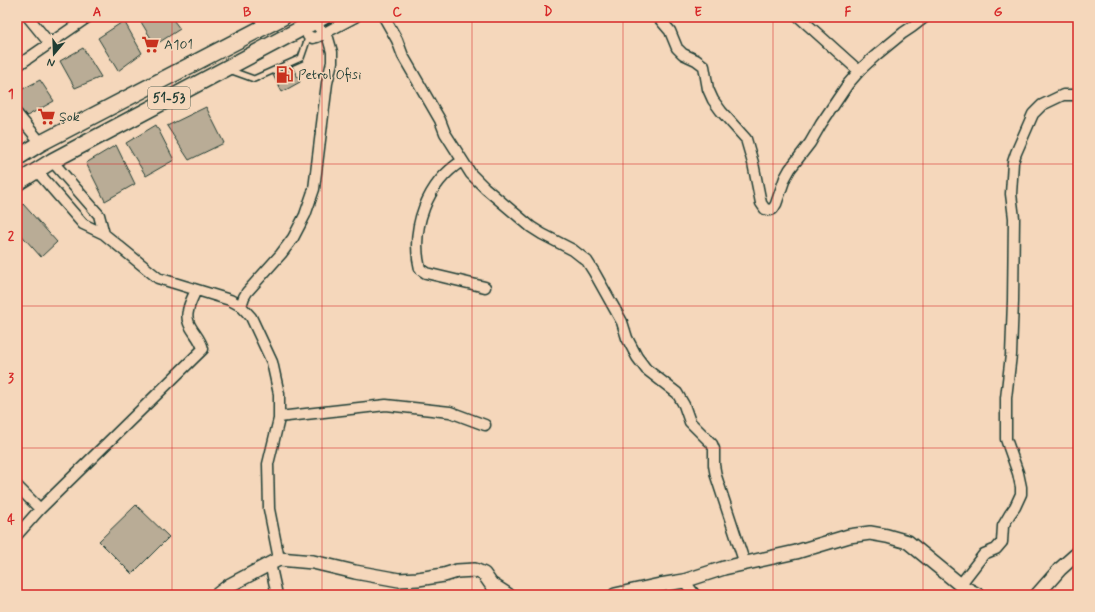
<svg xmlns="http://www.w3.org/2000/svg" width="1095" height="612" font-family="Mynerve,sans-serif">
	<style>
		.building { fill: #b9ac96; stroke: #1f3d34 }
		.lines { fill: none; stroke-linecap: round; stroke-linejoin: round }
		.lane-casing { stroke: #1f3d34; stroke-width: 8 }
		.street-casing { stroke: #1f3d34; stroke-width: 13 }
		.secondary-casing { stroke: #1f3d34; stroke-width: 16 }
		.primary-casing { stroke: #1f3d34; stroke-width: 18 }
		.lane { stroke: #f5d7bb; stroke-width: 5 }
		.street { stroke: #f5d7bb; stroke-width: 10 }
		.secondary { stroke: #f5d7bb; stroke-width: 13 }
		.primary { stroke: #f5d7bb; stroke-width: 15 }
		.grid { fill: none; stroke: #d62828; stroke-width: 1; stroke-opacity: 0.55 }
		.labels { text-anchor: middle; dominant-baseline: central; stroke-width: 3; stroke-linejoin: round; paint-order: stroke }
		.shield { fill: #f5d7bb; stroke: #5f6b5c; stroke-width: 1 }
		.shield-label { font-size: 13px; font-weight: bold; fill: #1f3d34 }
		.poi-label { font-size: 14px; fill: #1f3d34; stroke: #f5d7bb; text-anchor: start }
		.neatline { fill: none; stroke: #d62828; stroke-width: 1.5 }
		.grid-label { font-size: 13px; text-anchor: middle; font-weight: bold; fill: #d62828 }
	</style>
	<rect width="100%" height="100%" fill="#f5d7bb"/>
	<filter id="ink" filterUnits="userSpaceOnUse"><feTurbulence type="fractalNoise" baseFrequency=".025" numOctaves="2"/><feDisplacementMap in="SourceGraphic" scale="8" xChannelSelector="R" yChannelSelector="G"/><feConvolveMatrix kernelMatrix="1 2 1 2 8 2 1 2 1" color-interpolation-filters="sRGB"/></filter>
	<g filter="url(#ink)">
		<path class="building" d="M138,17H171L180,29L155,45Z
			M124,21L142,53L118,71L98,38Z
			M83,48L101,77L75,88L60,61Z
			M292,66L300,82L282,92L273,75Z
			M40,80L54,101L27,116L19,108L17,104V92Z
			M206,107L224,143L189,160L167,126Z
			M156,125L174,160L146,176L126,143Z
			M116,145L135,184L105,201L86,163Z
			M23,204L57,242L41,257L17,230V210Z
			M136,505L169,537L132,574L99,541Z"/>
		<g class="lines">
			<defs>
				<path id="lane" d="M229,70L254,79L301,58L309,35"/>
				<path id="street" d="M28,17L50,44
					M259,17L265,26
					M384,17L397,40L403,56L440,120L445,133L471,174L485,188L531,227L542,234L573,250L587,261L594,272L622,322L627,338L637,357L646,369L677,393L684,405L690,422L712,444L714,449V465L716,476L745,564
					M658,17L670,31L677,48L683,54L696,60L704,66L708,89L713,100L721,111L746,139L753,163L761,203L765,209L770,210L773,209L776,204L785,178L790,169L810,143L821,124L848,84L861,69L875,56L903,33L912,27L925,17
					M799,17L859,71
					M308,36L313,38L317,37L355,17
					M17,66L88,17
					M17,114L41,143
					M462,161C427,183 410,228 420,269L426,273L485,287
					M36,170L83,224L104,234L99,215L52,161
					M104,234L158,278L230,300L241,306L251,317L272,362L279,394V419L268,464L269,509L279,559
					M241,306L244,297L247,292L281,254L293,238L305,215L314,189L327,83L332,62V52L328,38L314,22
					M279,417L386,405L450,412L485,425
					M17,486L40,509L17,535
					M40,509L203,349C200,335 184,326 188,311C189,304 193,297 196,290
					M270,563L277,595
					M684,581L695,595
					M960,585L984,554L996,549L1002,542L1003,526L1010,514L1015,507L1021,494V487L1018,473L1006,439V398L1011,355L1013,301L1014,218L1011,194L1013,162L1016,153L1033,114L1042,105L1063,95H1078"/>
				<path id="secondary" d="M217,595L230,585L279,559L313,562L355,572L399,580L418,579L444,575L457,571L475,570L484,574L491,584L508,595
					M615,595L660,585L684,581L724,568L796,552L849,536L870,533L887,536L908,542L963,587L978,595
					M1037,595L1060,569L1078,553"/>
				<path id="primary" d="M17,158L41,143L283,17
					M17,183L52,161L323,17"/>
			</defs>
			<use href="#lane" class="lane-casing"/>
			<use href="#street" class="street-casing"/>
			<use href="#secondary" class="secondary-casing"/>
			<use href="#primary" class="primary-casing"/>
			<use href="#lane" class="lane"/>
			<use href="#street" class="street"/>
			<use href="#secondary" class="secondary"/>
			<use href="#primary" class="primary"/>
		</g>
	</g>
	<path class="grid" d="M172,17V595M322,17V595M472,17V595M623,17V595M773,17V595M923,17V595M17,164H1078M17,306H1078M17,448H1078"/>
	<defs>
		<symbol id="supermarket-bare" viewBox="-9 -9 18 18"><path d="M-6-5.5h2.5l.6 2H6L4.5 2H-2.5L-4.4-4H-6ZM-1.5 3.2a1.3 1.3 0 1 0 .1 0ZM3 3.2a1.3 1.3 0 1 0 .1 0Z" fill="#c8321e" stroke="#f5d7bb" stroke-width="2.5" paint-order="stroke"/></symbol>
		<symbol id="fuel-bare" viewBox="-9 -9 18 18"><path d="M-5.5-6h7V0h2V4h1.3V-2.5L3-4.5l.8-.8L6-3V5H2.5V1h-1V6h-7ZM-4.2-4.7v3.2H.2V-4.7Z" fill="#c8321e" stroke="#f5d7bb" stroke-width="2.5" paint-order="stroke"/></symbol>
	</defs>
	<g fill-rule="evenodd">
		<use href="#supermarket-bare" x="138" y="32" width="25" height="25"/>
		<use href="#fuel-bare" x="272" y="62" width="25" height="25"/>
		<use href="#supermarket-bare" x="34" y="104" width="25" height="25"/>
	</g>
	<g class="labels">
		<rect class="shield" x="148" y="87" width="42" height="22" rx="3"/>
		<g class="shield-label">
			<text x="169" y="98">51-53</text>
		</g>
		<g class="poi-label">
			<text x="164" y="45">A101</text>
			<text x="298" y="75">Petrol Ofisi</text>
			<text x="59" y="117">Şok</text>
		</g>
	</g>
	<rect width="1095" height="612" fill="none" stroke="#f5d7bb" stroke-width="44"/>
	<g transform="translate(54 54) rotate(199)" stroke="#f5d7bb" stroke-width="3" paint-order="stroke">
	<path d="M0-3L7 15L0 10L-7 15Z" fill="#1f3d34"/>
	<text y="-6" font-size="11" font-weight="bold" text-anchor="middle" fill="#1f3d34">N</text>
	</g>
	<rect x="22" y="22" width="1051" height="568" class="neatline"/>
	<g class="grid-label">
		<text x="97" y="16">A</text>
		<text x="247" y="16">B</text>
		<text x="397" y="16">C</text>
		<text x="548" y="16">D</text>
		<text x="698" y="16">E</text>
		<text x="848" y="16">F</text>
		<text x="998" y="16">G</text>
		<text x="11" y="98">1</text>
		<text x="11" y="240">2</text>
		<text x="11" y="382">3</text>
		<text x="11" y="524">4</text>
	</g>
</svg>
